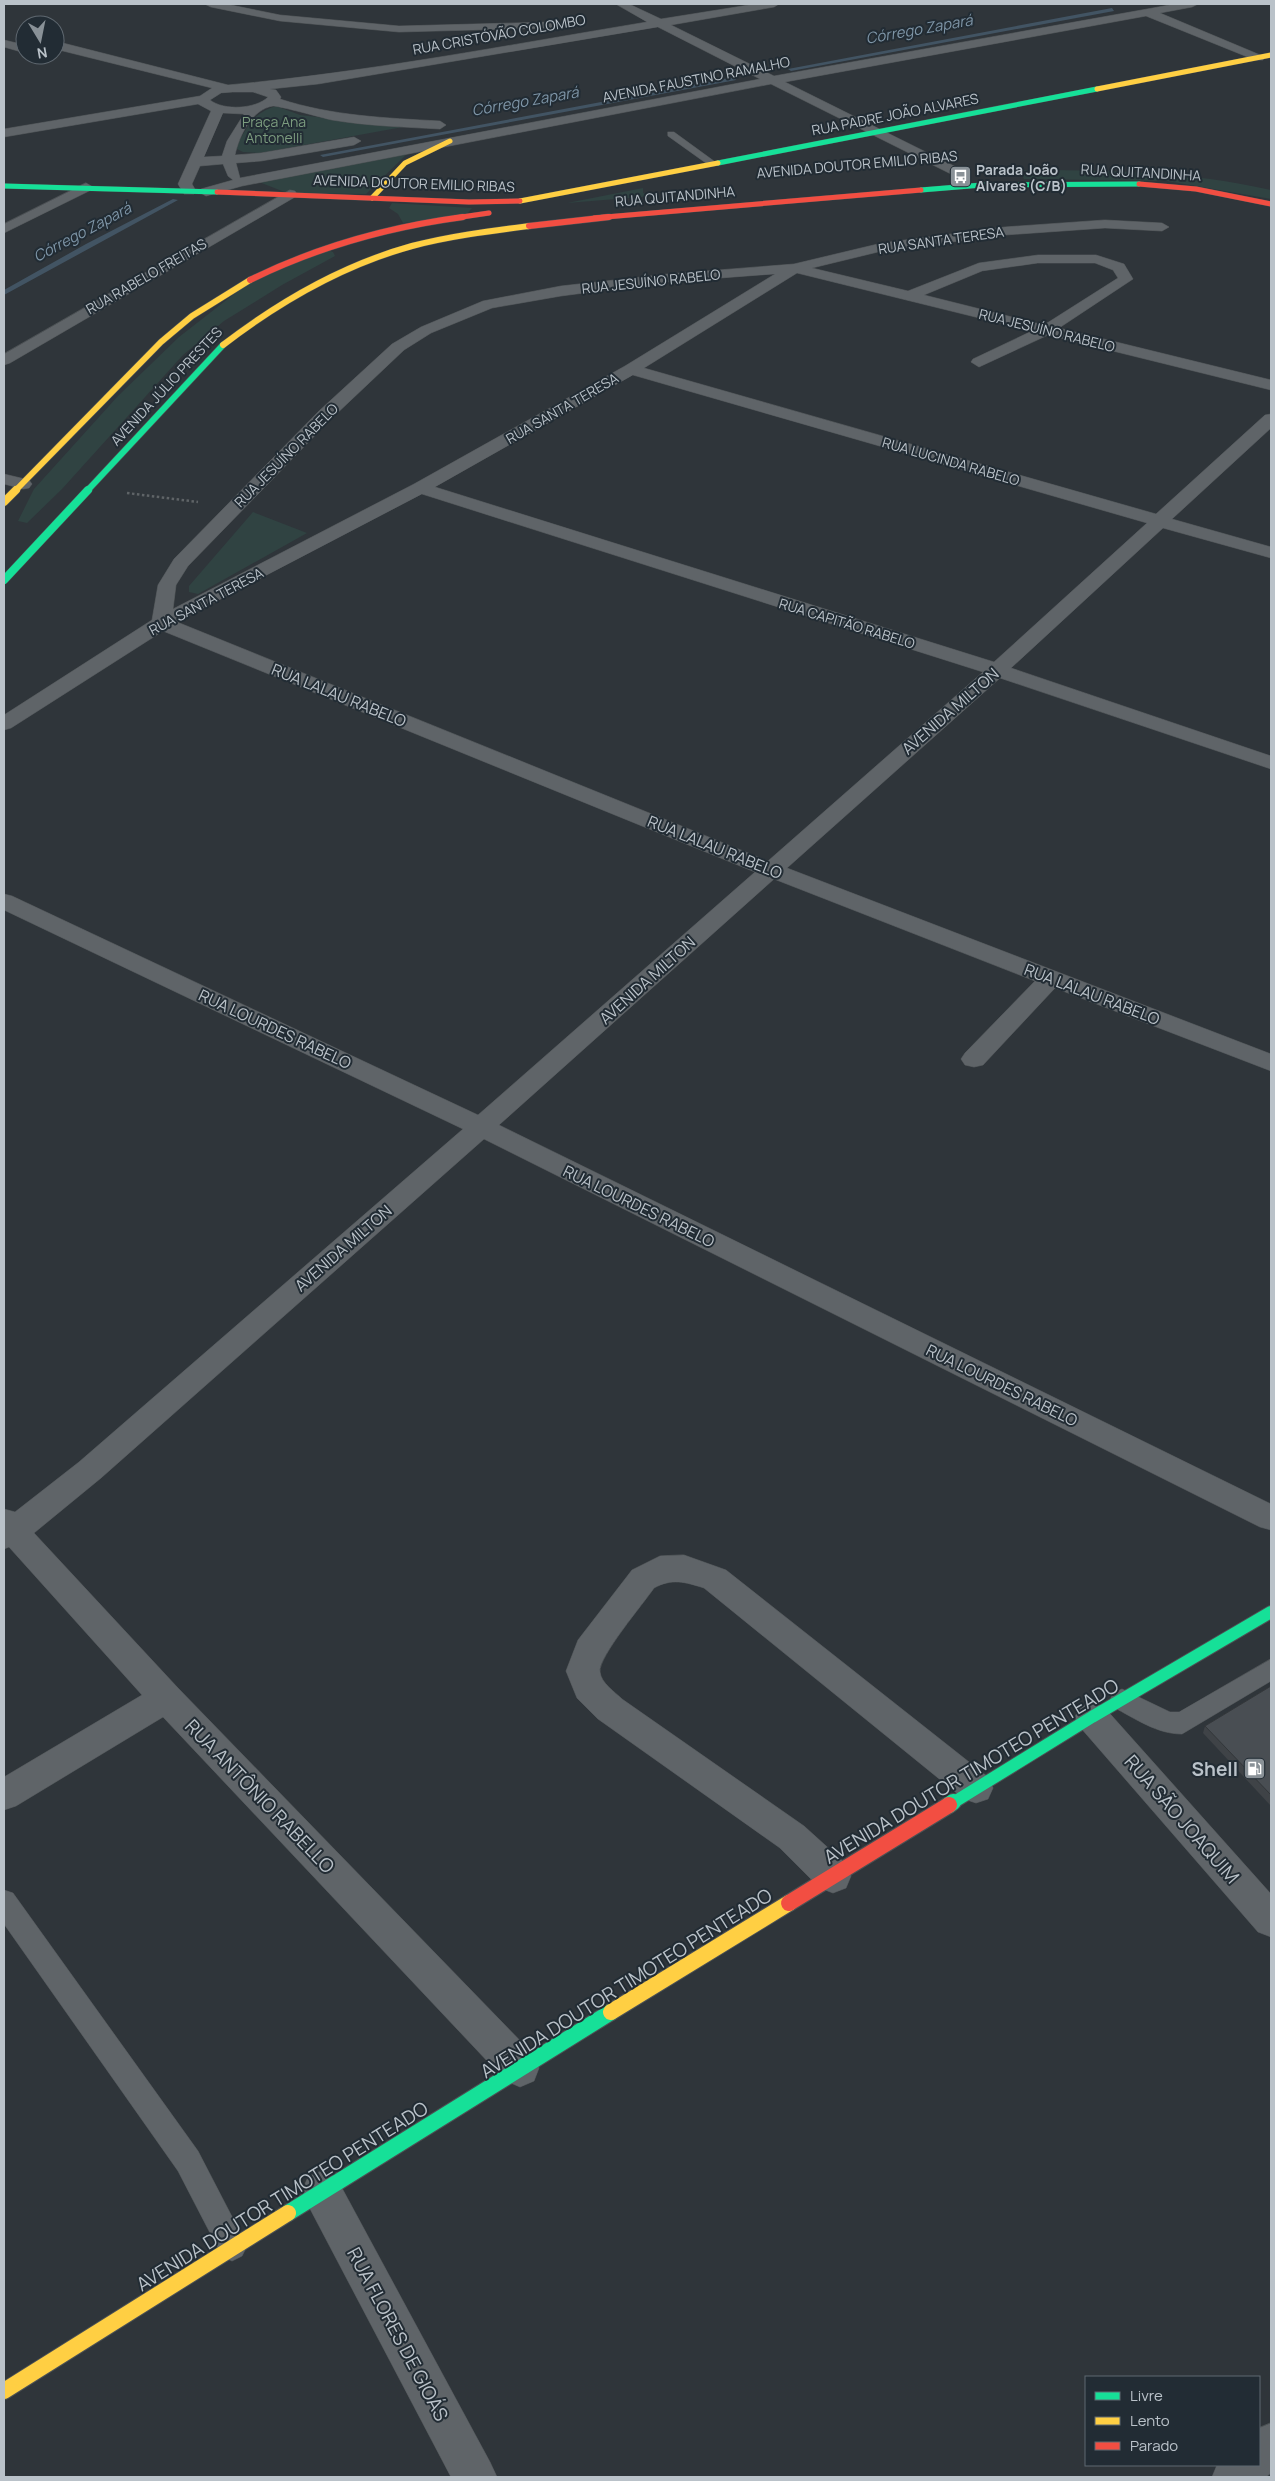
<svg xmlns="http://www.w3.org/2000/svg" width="1275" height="2481" font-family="Manrope,sans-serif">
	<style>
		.green { fill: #304342 }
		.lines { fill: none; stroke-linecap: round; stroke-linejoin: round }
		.stream { fill: #425463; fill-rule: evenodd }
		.lane-casing { stroke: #4c5154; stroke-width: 1 }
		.street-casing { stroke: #4c5154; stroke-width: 1 }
		.fast-far4-casing { stroke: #4c5154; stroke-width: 5.5 }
		.fast-far3-casing { stroke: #4c5154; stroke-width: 7 }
		.fast-far2-casing { stroke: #4c5154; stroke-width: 9 }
		.fast-far1-casing { stroke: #4c5154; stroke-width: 14 }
		.fast-casing { stroke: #4c5154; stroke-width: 18 }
		.slow-far3-casing { stroke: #4c5154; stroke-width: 5.5 }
		.slow-far2-casing { stroke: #4c5154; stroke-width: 7 }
		.slow-far1-casing { stroke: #4c5154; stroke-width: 9 }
		.slow-casing { stroke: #4c5154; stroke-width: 18 }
		.jam-far2-casing { stroke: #4c5154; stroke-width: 5.5 }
		.jam-far1-casing { stroke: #4c5154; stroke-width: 7 }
		.jam-casing { stroke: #4c5154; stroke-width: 18 }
		.path { stroke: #5f6467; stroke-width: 2.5; stroke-dasharray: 2.5 2.5; stroke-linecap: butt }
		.lane { fill: #5f6468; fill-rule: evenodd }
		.street { fill: #5f6468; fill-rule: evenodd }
		.fast-far4 { stroke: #16e098; stroke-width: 5 }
		.fast-far3 { stroke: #16e098; stroke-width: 6 }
		.fast-far2 { stroke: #16e098; stroke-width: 8 }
		.fast-far1 { stroke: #16e098; stroke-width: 12 }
		.fast { stroke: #16e098; stroke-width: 16 }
		.slow-far3 { stroke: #ffcf43; stroke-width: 5 }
		.slow-far2 { stroke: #ffcf43; stroke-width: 6 }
		.slow-far1 { stroke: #ffcf43; stroke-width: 8 }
		.slow { stroke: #ffcf43; stroke-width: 16 }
		.jam-far2 { stroke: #f24e42; stroke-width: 5 }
		.jam-far1 { stroke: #f24e42; stroke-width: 6 }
		.jam { stroke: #f24e42; stroke-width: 16 }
		.wall { fill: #3f4347 }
		.building { fill: #494e53; stroke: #33373a }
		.labels { text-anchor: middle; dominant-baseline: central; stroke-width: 4; stroke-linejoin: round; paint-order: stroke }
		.far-street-label { font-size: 14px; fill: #bac2c9; stroke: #222c34 }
		.far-park-label { font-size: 14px; fill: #7c9c7f; stroke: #222c34 }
		.far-poi-label { font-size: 14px; font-weight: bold; fill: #bac2c9; stroke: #222c34; text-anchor: start }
		.far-water-label { font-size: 15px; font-style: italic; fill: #7f96a8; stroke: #222c34 }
		.street-label { font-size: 16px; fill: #bac2c9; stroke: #222c34 }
		.near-poi-label { font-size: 19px; font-weight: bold; fill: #bac2c9; stroke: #222c34; text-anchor: end }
		.near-street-label { font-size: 19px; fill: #bac2c9; stroke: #222c34 }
	</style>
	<rect width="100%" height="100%" fill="#2f353a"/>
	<path class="green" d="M276,106L300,115L403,127L260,153L243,152L235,148C248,127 251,114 276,106Z
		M410,151L366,194L287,193L254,180Z
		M1018,170C1103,170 1188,171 1271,190V199L1167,181L1024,179Z
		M643,188V193L653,196L567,203Z
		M392,203L472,208L467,214L403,223L398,214L389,208Z
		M325,249L333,252L335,256L282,285L224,321L183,355L62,489L27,523L18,521L34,489L118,396L179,337L247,284Z
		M253,512L307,533L198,594L189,592V586Z"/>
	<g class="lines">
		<path class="stream" d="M1112,8L1114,11L791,71L788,69Z
			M734,77L736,80L323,157L320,155Z
			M173,199L178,200L4,295V290L86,244Z"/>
		<defs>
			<path id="lane" d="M668,132H674L718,164L710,166L668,136Z
				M1271,1659V1681L1182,1734C1157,1734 1136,1719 1113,1707L1110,1700L1113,1693L1122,1689L1170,1712H1179Z
				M4,1890L13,1893L198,2151L242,2236L247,2246L242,2256L232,2261L222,2256L178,2171L4,1924Z"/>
			<path id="street" d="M205,4H226L280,15L399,26L551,22L557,25L551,28L399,32L280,21L211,7Z
				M616,4H629L661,19L755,4H779L774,7L671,25L774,76L1175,4H1198L1192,7L1160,13L1265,57L1263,60H1255L1146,16L785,82L956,167L958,170L956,173L951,174L771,84L242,186L206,196L199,192L201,189L233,180L228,176L223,164L200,166L192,184L196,191L194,194H184L178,184L211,111L198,104L4,137V129L200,96L212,88L55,49V41L228,85C369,72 508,45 647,22ZM658,27L760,79L240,178L236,163L261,161L354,145L361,141L354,137L261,153L235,155C239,136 252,109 273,106C276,105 323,118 332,120C368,126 404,127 440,129L446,125L440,121C386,118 332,116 280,99L281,97L276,90L270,89L318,84ZM233,92H253L268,97C256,109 224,111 210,100L221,93ZM223,113L244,114L227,141L222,156L204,157Z
				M4,40L25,45V53L4,47Z
				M86,183L93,187L91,190L4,233V224Z
				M290,190L295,191L297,194L295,197L10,363L4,365V354Z
				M1105,220L1162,223L1169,227L1162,231L1105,228L1005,235L882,251L812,268L908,291L979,263L1038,255H1096L1124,264L1133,279L1059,328L1271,380V390L1048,335L979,367L971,362L973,359L1032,331L797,273L644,368L1156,514L1265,415L1271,414V428L1172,519L1271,547V558L1163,528L1011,668L1271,756V769L1000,678L787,868L1271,1054V1071L1055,988L983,1065L974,1067L965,1065L961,1059L965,1053L1035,981L774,879L499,1125L1271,1504V1530L1260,1527L484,1139L101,1478L34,1533L178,1688L534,2055L539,2068L534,2081L520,2087L506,2081L163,1717L16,1806L4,1810V1777L142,1695L9,1547L4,1549V1509L15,1512L79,1462L463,1129L4,910V894L12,896L478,1115L755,872L163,631L11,728L4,730V715L152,620L158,585L174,559L319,411L392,344L421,327L483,301L561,286L668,274L794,264L882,243L1005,227ZM1038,263H1095L1113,270L1118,278L1044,325L924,295L982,271ZM775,274L625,366L414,484L173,609L176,585L188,566L331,419L404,350L431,333L492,308L561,296L668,282ZM633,375L1147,523L994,662L435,487ZM422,494L983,672L768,861L177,622Z
				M4,474L29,480L32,484L29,488L23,489L4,484Z
				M684,1555L726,1570L988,1777L993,1788L988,1799L976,1803L964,1799L704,1588C685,1582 672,1578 654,1588C644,1603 598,1657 600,1672C601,1683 615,1692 622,1699L804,1826L846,1864L851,1876L846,1888L833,1893L820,1888L780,1848L598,1719L577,1698L566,1671L578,1640L632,1570L660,1556Z
				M1092,1702L1104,1707L1271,1894V1937L1258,1932L1080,1727L1075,1717L1080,1707Z
				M322,2171L336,2177L490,2462L497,2477H451L308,2205L302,2191L308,2177Z
				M1271,2423V2473L1266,2477H1212L1217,2465H1259V2428Z"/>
			<path id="fast-far4" d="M718,163L1097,89
				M4,186L217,192
				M921,190L982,185L1139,184"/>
			<path id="fast-far3" d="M87,491L223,345"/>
			<path id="fast-far2" d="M4,580L88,490"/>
			<path id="fast-far1" d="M951,1804L1092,1717L1271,1612"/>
			<path id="fast" d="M949,1805L953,1802
				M288,2213L611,2012"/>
			<path id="slow-far3" d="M1097,89L1271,55
				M372,198L405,163L450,141
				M520,201L718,163"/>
			<path id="slow-far2" d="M223,345C279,302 343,265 412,246C450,236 490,231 529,226
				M15,491L161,342L192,316L250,280"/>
			<path id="slow-far1" d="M4,502L16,490"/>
			<path id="slow" d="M611,2012L789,1903
				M4,2391L288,2213"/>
			<path id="jam-far2" d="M1139,184L1196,189L1271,204
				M217,192L469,202L520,201
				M455,218L489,213
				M594,218L921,190"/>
			<path id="jam-far1" d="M529,226L609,217
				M250,280C317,247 388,227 463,217"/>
			<path id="jam" d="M789,1903L949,1805"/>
		</defs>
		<use href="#lane" class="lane-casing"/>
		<use href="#street" class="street-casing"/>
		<use href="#fast-far4" class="fast-far4-casing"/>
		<use href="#fast-far3" class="fast-far3-casing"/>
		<use href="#fast-far2" class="fast-far2-casing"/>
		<use href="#fast-far1" class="fast-far1-casing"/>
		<use href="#fast" class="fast-casing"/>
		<use href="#slow-far3" class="slow-far3-casing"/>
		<use href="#slow-far2" class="slow-far2-casing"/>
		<use href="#slow-far1" class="slow-far1-casing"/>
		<use href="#slow" class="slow-casing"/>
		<use href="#jam-far2" class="jam-far2-casing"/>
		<use href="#jam-far1" class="jam-far1-casing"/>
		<use href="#jam" class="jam-casing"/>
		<path class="path" d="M127,493L198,502"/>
		<use href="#lane" class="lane"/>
		<use href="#street" class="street"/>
		<use href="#fast-far4" class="fast-far4"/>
		<use href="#fast-far3" class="fast-far3"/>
		<use href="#fast-far2" class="fast-far2"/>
		<use href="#fast-far1" class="fast-far1"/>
		<use href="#fast" class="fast"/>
		<use href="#slow-far3" class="slow-far3"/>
		<use href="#slow-far2" class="slow-far2"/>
		<use href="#slow-far1" class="slow-far1"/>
		<use href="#slow" class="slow"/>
		<use href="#jam-far2" class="jam-far2"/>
		<use href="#jam-far1" class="jam-far1"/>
		<use href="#jam" class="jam"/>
	</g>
	<path class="wall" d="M1271,1686V1806L1203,1733L1205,1726Z"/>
	<path class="building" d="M1271,1686V1795L1205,1726Z"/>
	<defs>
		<symbol id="bus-square" viewBox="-11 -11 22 22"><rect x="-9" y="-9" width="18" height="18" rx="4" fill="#899197" stroke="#222c34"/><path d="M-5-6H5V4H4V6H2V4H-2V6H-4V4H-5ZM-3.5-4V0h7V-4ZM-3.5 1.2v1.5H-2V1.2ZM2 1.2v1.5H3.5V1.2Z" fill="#fff"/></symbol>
		<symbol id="fuel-square" viewBox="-11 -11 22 22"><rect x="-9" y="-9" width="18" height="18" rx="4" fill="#899197" stroke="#222c34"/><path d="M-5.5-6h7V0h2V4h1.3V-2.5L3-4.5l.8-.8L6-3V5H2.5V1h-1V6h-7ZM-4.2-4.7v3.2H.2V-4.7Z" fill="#fff"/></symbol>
	</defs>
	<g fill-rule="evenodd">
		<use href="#bus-square" x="948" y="164" width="25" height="25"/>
		<use href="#fuel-square" x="1242" y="1756" width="25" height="25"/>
	</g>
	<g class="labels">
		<g class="far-street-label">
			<text transform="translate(499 34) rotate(-10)">RUA CRISTÓVÃO COLOMBO</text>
			<text transform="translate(696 79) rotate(-11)">AVENIDA FAUSTINO RAMALHO</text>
			<text transform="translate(895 114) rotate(-11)">RUA PADRE JOÃO ALVARES</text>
			<text transform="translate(857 164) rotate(-5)">AVENIDA DOUTOR EMILIO RIBAS</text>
			<text transform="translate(1141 172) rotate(3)">RUA QUITANDINHA</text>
			<text transform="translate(414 183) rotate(2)">AVENIDA DOUTOR EMILIO RIBAS</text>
			<text transform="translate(675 196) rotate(-5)">RUA QUITANDINHA</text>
			<text transform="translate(941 240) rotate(-8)">RUA SANTA TERESA</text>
			<text transform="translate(146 276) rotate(-30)">RUA RABELO FREITAS</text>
			<text transform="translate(651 281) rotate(-6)">RUA JESUÍNO RABELO</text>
			<text transform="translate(1047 330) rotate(14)">RUA JESUÍNO RABELO</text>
			<text transform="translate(166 386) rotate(-47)">AVENIDA JÚLIO PRESTES</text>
			<text transform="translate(562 408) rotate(-30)">RUA SANTA TERESA</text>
			<text transform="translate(286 455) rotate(-45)">RUA JESUÍNO RABELO</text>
			<text transform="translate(951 461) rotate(16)">RUA LUCINDA RABELO</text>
			<text transform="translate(206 601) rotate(-28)">RUA SANTA TERESA</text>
			<text transform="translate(847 623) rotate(17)">RUA CAPITÃO RABELO</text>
		</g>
		<g class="far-park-label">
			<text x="274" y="121">Praça Ana<tspan x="274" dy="16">Antonelli</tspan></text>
		</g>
		<g class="far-poi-label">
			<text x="976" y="169">Parada João<tspan x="976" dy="16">Alvares (C/B)</tspan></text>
		</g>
		<g class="far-water-label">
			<text transform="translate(919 29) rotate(-10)">Córrego Zapará</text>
			<text transform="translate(525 101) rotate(-10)">Córrego Zapará</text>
			<text transform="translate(82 232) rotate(-28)">Córrego Zapará</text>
		</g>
		<g class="street-label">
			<text transform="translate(339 695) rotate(22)">RUA LALAU RABELO</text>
			<text transform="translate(950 711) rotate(-41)">AVENIDA MILTON</text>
			<text transform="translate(715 847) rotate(22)">RUA LALAU RABELO</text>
			<text transform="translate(647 980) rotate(-42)">AVENIDA MILTON</text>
			<text transform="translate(1092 994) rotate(21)">RUA LALAU RABELO</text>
			<text transform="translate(275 1029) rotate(25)">RUA LOURDES RABELO</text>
			<text transform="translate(639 1206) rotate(26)">RUA LOURDES RABELO</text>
			<text transform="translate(343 1248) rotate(-41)">AVENIDA MILTON</text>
			<text transform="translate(1002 1385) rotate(26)">RUA LOURDES RABELO</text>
		</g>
		<g class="near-poi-label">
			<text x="1238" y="1769">Shell</text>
		</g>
		<g class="near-street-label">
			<text transform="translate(971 1771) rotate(-31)">AVENIDA DOUTOR TIMOTEO PENTEADO</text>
			<text transform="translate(260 1796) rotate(46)">RUA ANTÔNIO RABELLO</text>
			<text transform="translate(1182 1819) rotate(49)">RUA SÃO JOAQUIM</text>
			<text transform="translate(626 1983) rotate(-32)">AVENIDA DOUTOR TIMOTEO PENTEADO</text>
			<text transform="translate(282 2196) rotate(-32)">AVENIDA DOUTOR TIMOTEO PENTEADO</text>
			<text transform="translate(398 2334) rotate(62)">RUA FLORES DE GIOÁS</text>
		</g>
	</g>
	<rect width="1275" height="2481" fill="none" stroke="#bac2c9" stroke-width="10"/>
	<rect x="1085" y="2376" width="175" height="90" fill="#222c34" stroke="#5f6870"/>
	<rect x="1095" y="2392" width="25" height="8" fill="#16e098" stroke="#5f6870"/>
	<text x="1130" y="2401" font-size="15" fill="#bac2c9">Livre</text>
	<rect x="1095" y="2417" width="25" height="8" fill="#ffcf43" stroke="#5f6870"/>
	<text x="1130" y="2426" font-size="15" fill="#bac2c9">Lento</text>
	<rect x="1095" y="2442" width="25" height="8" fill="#f24e42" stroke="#5f6870"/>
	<text x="1130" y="2451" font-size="15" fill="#bac2c9">Parado</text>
	<g transform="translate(40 40) rotate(170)"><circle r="24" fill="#222c34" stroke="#5f6870"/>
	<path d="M0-4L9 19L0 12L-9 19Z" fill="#899197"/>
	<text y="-8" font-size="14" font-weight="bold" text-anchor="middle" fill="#bac2c9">N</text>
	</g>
</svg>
